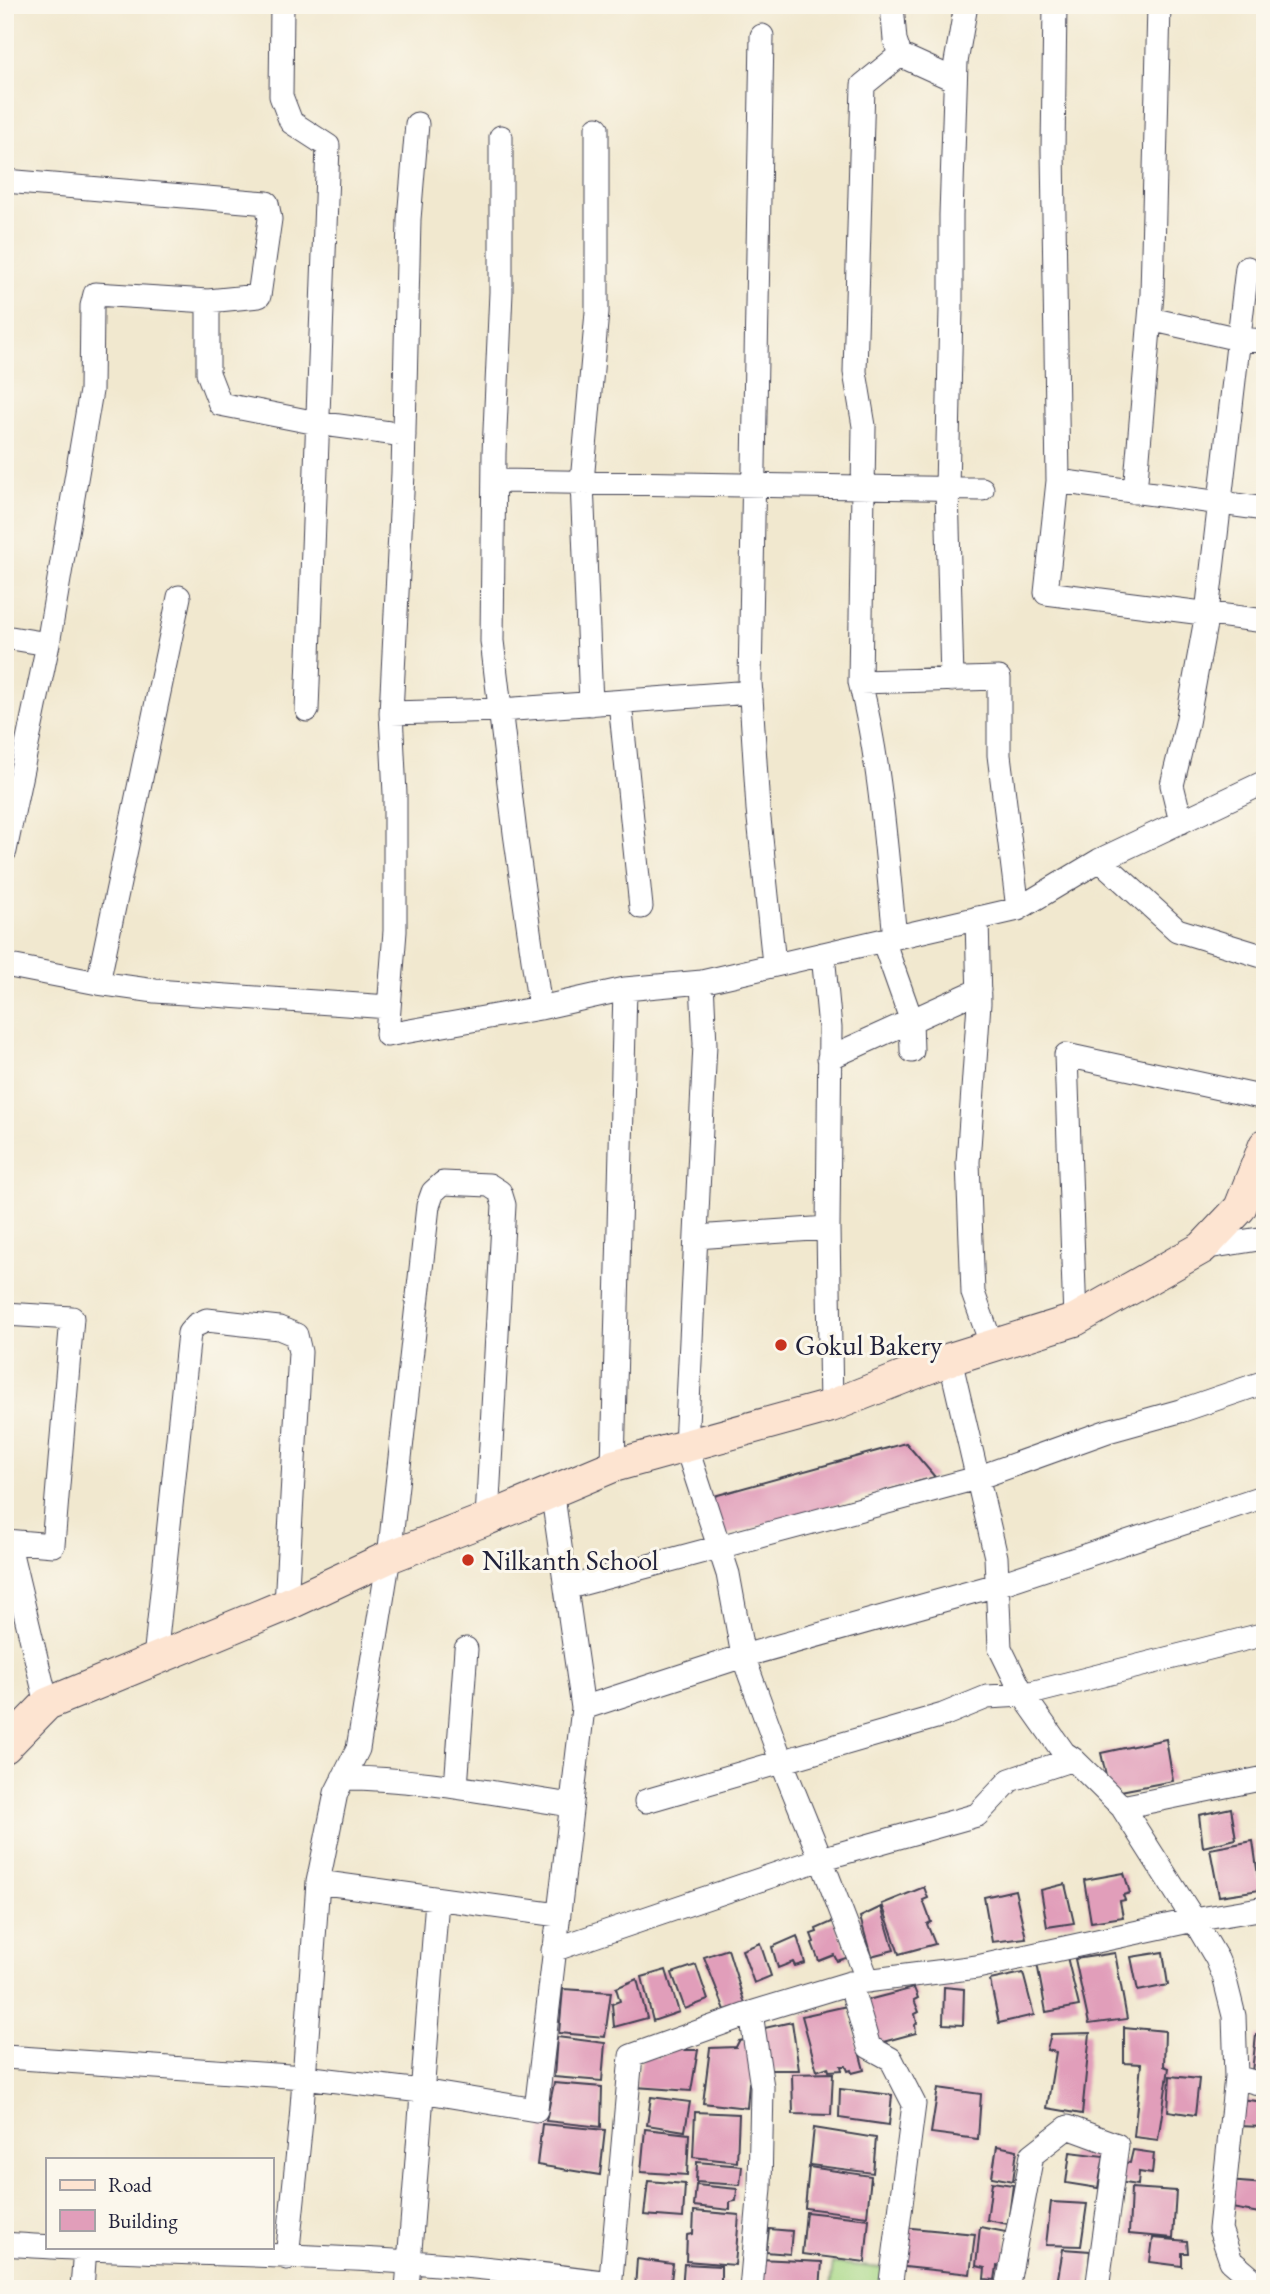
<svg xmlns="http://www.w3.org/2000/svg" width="1270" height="2294" font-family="'EB Garamond',serif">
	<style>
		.green { fill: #a8d887; stroke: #657d61; stroke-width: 2 }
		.building { fill: #e19eba }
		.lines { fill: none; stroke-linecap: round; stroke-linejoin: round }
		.minor-casing { stroke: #414051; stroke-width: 25 }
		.secondary-casing { stroke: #414051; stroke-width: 34 }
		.minor { stroke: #fff; stroke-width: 23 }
		.secondary { stroke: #fde4d1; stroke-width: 32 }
		.poi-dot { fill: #c8321e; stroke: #fbf7ec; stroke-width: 2.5 }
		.labels { text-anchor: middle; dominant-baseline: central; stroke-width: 6; stroke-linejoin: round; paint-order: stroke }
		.poi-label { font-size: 28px; fill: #22223b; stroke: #fbf7ec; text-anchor: start }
	</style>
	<rect width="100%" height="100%" fill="#fbf7ec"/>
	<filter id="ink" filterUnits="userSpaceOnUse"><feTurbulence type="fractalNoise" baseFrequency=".0143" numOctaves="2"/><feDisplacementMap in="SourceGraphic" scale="14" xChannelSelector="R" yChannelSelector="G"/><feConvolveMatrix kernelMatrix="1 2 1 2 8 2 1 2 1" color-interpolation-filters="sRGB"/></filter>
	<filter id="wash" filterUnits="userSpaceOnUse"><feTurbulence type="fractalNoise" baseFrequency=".00686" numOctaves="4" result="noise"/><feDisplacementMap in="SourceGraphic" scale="28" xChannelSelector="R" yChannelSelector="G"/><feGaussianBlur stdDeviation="1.57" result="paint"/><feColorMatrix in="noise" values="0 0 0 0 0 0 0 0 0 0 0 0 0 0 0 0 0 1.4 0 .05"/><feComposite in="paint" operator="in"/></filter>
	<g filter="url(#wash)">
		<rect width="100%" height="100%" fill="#f1e8cf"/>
		<path class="green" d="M833,2263L889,2269L887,2289H830Z"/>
		<g id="blocks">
			<path class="building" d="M906,1443L935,1477L719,1537L707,1498Z
				M1166,1739L1173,1781L1110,1793L1101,1753Z
				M1231,1808L1236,1839L1203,1847L1199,1815Z
				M1253,1841L1260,1890L1219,1896L1210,1849Z
				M1124,1873L1130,1893L1123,1895L1125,1900L1120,1901L1123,1917L1091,1922L1084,1880Z
				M1065,1884L1074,1923L1047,1927L1041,1890Z
				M924,1887L928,1898L923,1900L931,1922L927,1924L935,1944L899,1954L882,1904Z
				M1015,1890L1026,1938L992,1942L984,1897Z
				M881,1907L894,1950L871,1956L860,1917Z
				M834,1921L849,1957L837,1961L834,1955L819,1961L812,1943L814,1942L811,1934L817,1932L816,1929Z
				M797,1936L805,1963L795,1966L793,1962L778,1968L772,1947Z
				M760,1943L771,1976L754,1983L742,1950Z
				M728,1949L745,2004L725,2010L704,1957Z
				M1163,1952L1168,1985L1138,1991L1131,1957Z
				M1115,1953L1127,2019L1089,2024L1075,1959Z
				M1067,1957L1079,2006L1046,2012L1037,1963Z
				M696,1965L708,2000L685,2009L672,1973Z
				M666,1970L679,2012L653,2021L642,1977Z
				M1023,1973L1034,2015L999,2023L990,1980Z
				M637,1979L647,2018L614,2027L612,2004L620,2001L616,1988Z
				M944,1987L964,1989L963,2025L943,2024Z
				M914,1988L918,1998L914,2000L919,2012L915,2014L917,2023L915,2025L916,2033L872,2045L860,2002Z
				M563,1989L611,1992L605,2037L559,2033Z
				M847,2006L864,2070L852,2073L851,2070L848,2071L846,2066H841L842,2070L829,2071L828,2067L817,2071L802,2016Z
				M792,2022L799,2070H764L760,2029Z
				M1124,2027L1165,2031L1164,2066L1169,2068L1158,2140L1134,2137L1141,2064L1124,2063Z
				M1090,2033L1082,2114L1047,2108L1056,2052L1047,2050L1051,2034Z
				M1256,2035L1265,2036V2072H1252Z
				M557,2037L605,2043L602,2081L554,2077Z
				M750,2039L753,2081L749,2083L747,2108L703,2103L710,2048L736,2047L739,2041Z
				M687,2045L685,2050H698L691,2091L636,2087L643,2055L660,2058L661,2054L667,2055L671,2049Z
				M833,2073L831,2115L793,2114L792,2074Z
				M1170,2076L1199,2079L1195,2115L1168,2111Z
				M554,2083L602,2087L601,2127L546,2121Z
				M938,2088L981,2094L978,2139L931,2133Z
				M840,2089L892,2095L889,2125L839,2118Z
				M651,2097L690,2102L685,2131L647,2125Z
				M1239,2099L1265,2102V2127L1237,2126Z
				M695,2112L739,2114L737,2162L693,2157Z
				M542,2124L605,2130L600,2175L537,2165Z
				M814,2128L876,2138L873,2173L810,2165Z
				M645,2129L689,2134L687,2175L641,2172Z
				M997,2146L1017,2150L1013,2181L992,2177Z
				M1133,2150L1154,2153L1152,2174L1139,2172L1138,2185L1118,2182L1121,2162L1130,2163Z
				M1070,2152L1104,2156L1098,2188L1066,2183Z
				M697,2162L742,2166L740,2185L696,2182Z
				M809,2167L871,2176L867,2216L805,2208Z
				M648,2181L685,2184L683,2218L644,2215Z
				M1227,2181L1265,2184V2214L1226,2207Z
				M992,2182L1013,2185L1008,2224L987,2220Z
				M696,2185L737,2189L736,2201L730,2202V2210L694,2206Z
				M1131,2188L1176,2191L1173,2238L1129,2234Z
				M1051,2202L1087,2204L1081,2246L1046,2245Z
				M694,2211L739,2215L735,2265L686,2261L687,2235L693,2234Z
				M806,2212L869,2219L865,2262L802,2254Z
				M901,2227L975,2234L970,2274L896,2266Z
				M980,2227L1006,2232L1005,2267L997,2266L995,2280L984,2279L985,2268L976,2266Z
				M769,2229L792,2231L790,2254L766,2252Z
				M1153,2238L1187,2241L1188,2253H1182V2266L1150,2262Z
				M1063,2249L1090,2251L1087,2289H1056Z
				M637,2259L673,2264L670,2289H635Z
				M758,2259L822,2262L820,2289H756Z
				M684,2264L721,2266V2284L728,2285V2289H682Z"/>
		</g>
	</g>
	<g filter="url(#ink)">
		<use href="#blocks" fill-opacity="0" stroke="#414051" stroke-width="2"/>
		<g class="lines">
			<defs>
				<path id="minor" d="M282,5L281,96L291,122L328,146L307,710
					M892,5L895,40L900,55
					M1055,5L1053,150L1058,481L1046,593L1265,621
					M762,36L750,681L758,809L774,964
					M417,124L409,219L403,473L391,713L395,794V931L387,1035L540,1008L625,989L702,982L1018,909L1100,860L1265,782
					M501,137V292L494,453L492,641L515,833L540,1008
					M5,181L267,203L270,219L259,296L208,301L95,294L92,306L91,391L48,644L5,851
					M208,301V373L220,404L317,423L404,435
					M1150,319L1239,339L1265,341
					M494,481L982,489
					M1058,481L1265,509
					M1135,492L1152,294L1159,5
					M5,637L48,644
					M952,680L947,488L951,309V215L956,62L966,5
					M860,682L999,678V755L1018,909
					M620,702L641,907
					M591,704L582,482L597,312V128
					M391,713L501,710L751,692
					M1181,822L1172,785L1187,723L1207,613L1247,268
					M1100,860L1177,930L1265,957
					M977,918L979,1003L968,1162L973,1293L992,1346
					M895,937C886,852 881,765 860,682L864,426L855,372L863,85L900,55L955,80
					M883,940L911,1019L912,1051
					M823,954L830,1028L828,1228L831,1406
					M5,965L98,983L155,991L389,1007
					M702,982L705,1044L686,1446L728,1574L743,1656L782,1763L821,1859L868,1981
					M98,983L179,597
					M829,1058L979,990
					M696,1237L828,1228
					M1202,1248L1265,1238
					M5,1314L72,1318L53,1545L5,1541
					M1075,1320L1066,1055L1265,1098
					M950,1359L996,1557L1000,1648L1023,1695L1064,1753L1073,1759L1122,1807L1194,1920L1217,1959L1224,1976L1234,2016L1236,2077L1220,2229L1231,2261L1264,2289
					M613,1466L625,989
					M8,1541L47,1704
					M566,1588L977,1478L1108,1431L1180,1411L1265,1382
					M155,1659L189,1333L196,1325L207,1320L279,1328L296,1335L300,1352L286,1605
					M583,1708L743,1656L997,1585L1265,1496
					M343,1778C420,1778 496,1794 571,1805
					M456,1787L466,1649
					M646,1801L943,1715L987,1697L1023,1695L1265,1634
					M1122,1807L1265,1778
					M318,1882L558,1915
					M553,1950L821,1859L977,1815L1010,1780L1073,1759
					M850,1983L869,2047L891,2059L914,2104L890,2289
					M751,2013L762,2087L760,2188L751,2289
					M5,2057L304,2077L421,2091L536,2110L583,1708L552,1490
					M1236,2077L1265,2085
					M5,2244C140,2254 275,2253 409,2262C477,2266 543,2274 610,2283
					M287,2258L301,2121L318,1882L336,1793L358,1749L389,1557L428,1206L433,1192L443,1183L489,1185L500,1192L504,1205L487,1519
					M82,2289L85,2247
					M407,2289L437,1900
					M610,2289L631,2056L751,2013L850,1983L977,1967L1194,1920L1265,1908
					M1007,2289L1032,2155L1068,2127L1117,2145L1097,2289"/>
				<path id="secondary" d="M5,1747L47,1704L286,1605L389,1557L487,1519L613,1466L831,1406L950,1359L1075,1320L1202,1248L1240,1208L1265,1145"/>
			</defs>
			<use href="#minor" class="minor-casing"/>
			<use href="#secondary" class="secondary-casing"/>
			<use href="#minor" class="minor"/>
			<use href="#secondary" class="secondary"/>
		</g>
	</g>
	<g class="poi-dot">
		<circle cx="781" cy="1345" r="7"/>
		<circle cx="468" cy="1560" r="7"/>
	</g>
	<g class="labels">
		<g class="poi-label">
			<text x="795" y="1345">Gokul Bakery</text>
			<text x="482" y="1560">Nilkanth School</text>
		</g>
	</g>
	<rect width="1270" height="2294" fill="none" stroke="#fbf7ec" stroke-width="28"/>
	<rect x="46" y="2158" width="228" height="91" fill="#fbf7ec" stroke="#a4a2a5" stroke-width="2"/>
	<rect x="60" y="2180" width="35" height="10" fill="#fde4d1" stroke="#a4a2a5" stroke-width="2"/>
	<text x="108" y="2192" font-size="21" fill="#22223b">Road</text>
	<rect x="60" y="2210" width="35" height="21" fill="#e19eba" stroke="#a4a2a5" stroke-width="2"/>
	<text x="108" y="2228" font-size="21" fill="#22223b">Building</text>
</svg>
